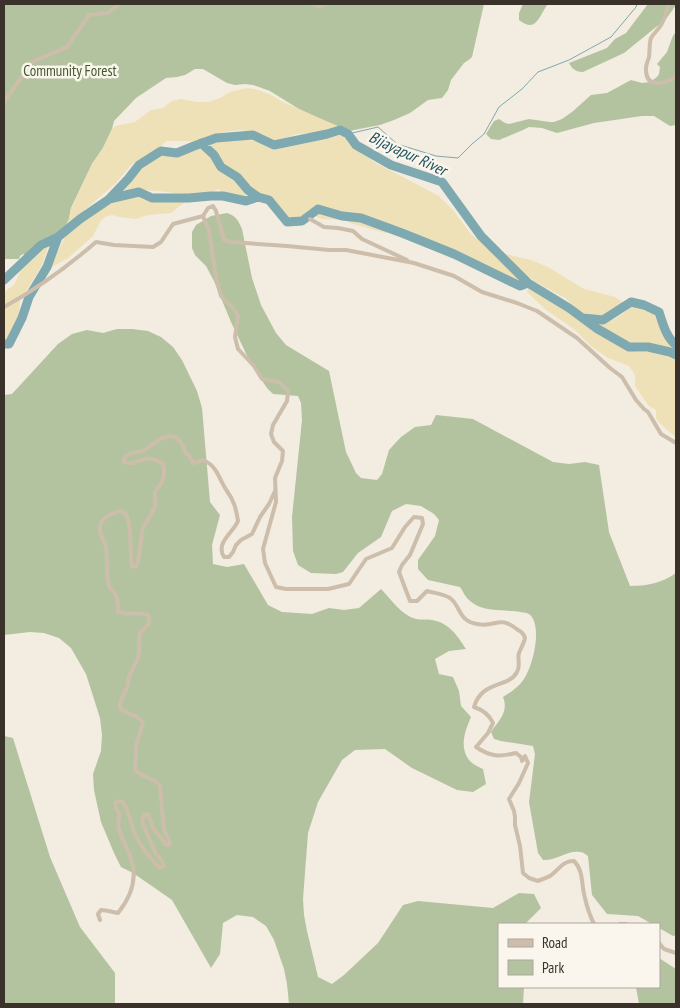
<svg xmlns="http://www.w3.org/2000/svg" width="680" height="1008" font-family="'PT Sans Narrow',sans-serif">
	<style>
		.green { fill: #b3c39f }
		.sand { fill: #eee1b7 }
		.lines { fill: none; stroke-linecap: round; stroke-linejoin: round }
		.stream { stroke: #7ea9b1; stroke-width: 1 }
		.river { stroke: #7ea9b1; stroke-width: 9 }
		.minor { stroke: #ccbeab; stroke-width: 4 }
		.labels { text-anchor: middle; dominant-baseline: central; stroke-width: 5; stroke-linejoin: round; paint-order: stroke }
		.park-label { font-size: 15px; fill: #44582e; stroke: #fbf6ed }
		.water-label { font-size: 16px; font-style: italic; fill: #1f525c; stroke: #fbf6ed }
	</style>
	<rect width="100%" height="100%" fill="#f3ece0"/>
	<path class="green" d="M4,4H484L472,57L470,59L464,63L451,80L448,90L442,98L428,100L410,113L394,120L380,125L349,131L318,118L299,109L270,91L253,85L245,84L235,85L227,83L203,69H195L185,75L177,77L166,78L136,98L114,121L112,129L103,148L92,164L71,208L69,219L61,236L54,245L40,250L30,258L23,254L20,256L19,259H4Z
		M523,4H548C539,15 537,34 519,20V13Z
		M648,4H676V5L666,19L624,53L583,72C576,72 572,69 569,63L607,48L615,39L626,33Z
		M674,34H676V125L670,126L654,116H642L594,123L557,133L542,128L529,127L523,130L499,140L491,139L486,134L494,121L499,119L505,123L509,124L529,119L550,122H554L562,119L572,112L591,95L607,93L631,80L642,83L650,82L657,77L659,74L660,67L657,64L667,52L672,38Z
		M227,213C236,216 238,220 242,229L252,278L261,305L276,333L286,345L329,371L346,452L356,473L361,478L377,480L382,474L389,450L401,437L415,427L431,425L436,415L473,419L553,462L569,464L585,462L599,465L609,532L630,586C647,586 662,583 676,573V935L673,936L659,928V924H652L638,916L607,914L592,895L588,856C585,854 583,852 580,852C567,850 556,861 543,860L538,853L529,802L535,754L533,746L501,741L494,739L491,732C499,720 509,712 503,697C509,693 516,689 521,683C532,672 544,625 529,614C525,612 518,612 513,611C499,610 480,611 469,600C465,597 463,591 460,587L428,580L418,569V560L435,536L439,520L434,514L421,506L406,504L392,511L381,537L358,553L343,572L336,574L311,573L298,565L293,551L292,517L302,420L301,403L298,396L273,394L267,388L252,366L231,322L214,281L206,266L195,255L192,248V232L196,225L211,216Z
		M117,329H132L148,331L161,337L173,347L182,360L197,391L202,408L210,502L220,515L212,545L213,564L227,567L244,564L268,605L282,612L312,614L329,608L344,610L359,608L381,589C391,599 401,615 416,619C421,620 427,619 432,620C449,623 457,635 466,649L449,651L435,659L439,674L453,677L459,691L461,706L471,717C465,731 459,747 469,760C472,764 479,767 483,769L486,784L473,792L457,790L412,768L385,749L355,750L342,760L318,802L308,833L303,899L304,915L307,931L318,977L332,984L344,975L378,943L403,905L418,901L493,908L519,893L534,894L541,908L526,923V924H499V987H524L523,1004H289L287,984L284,969L274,940L266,926L253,917L237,915L223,923L220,954L211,968L172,900L133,873L121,867L114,853L101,822L94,790L93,774L101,751L102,735L100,718L86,674L71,648L59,638L44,633L30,632L4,635V395L12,394L58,344L72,334L87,330L103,333Z
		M4,736L13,738L50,857L80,927L115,973V1004H4Z
		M659,958L676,969V1004H639L636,987H659Z"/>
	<path class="sand" d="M247,88L255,89L269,94L283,102L349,131L296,134L276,142L260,134L241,130L223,132L196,141H166L156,151L132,164L116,183L73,220L61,236L69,219L71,208L92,164L103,148L112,129L115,126L135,122L151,110L163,108L172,101L181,99L196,102H208L220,98L230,92Z
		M342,135L374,162L439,196L453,210L471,234L491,250L497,259L510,268L525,281L520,284L494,269L485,266L406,229L394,225L392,231L385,233L353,224L344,220L321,219L311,213L301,218L290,219L278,206L256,193L242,178L222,164L219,156L208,144L232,139L258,141L274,147Z
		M201,146L213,158L220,170L236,178L242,189L250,192L254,197L247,198L222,194L219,189C194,200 168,190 141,190C133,190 125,192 118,193L145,162L164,154L179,155Z
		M137,196L146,200L185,202L171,213L148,215L136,219L119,217L112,215L105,217L100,222L93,236L68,258L50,268L65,237L93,214L108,202Z
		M48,247L42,265L20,301L19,315L7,340H4V292L14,285L22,268L40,250Z
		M501,253L531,260L548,267L584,289L615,297L624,303V306L605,317L592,318L580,311L565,298L534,281L518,268L510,263Z
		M529,287L562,302L570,313L613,341L638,352H657L673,356L676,358V437L667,430L656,419V410L648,405L635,386V375L629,366L608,358L592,347L574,329L546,310L527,292Z
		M632,306H647L657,315L662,334L676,348V353L670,348L638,346L596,324C610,323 621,316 632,306Z"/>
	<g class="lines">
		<path class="stream" d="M348,134L378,127L397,144L436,156L458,158L472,144L484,134L499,107L522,89L538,72L569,60L611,37L636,7L637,4"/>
		<path class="river" d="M201,143L214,155L221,167L237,177L248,190L258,197L269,200L287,222L302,221L318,209L342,216L361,218L402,233L454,254L520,286L528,283
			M109,199L139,192L152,198H189L211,196H223L246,201L258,197
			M4,280L41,245L58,237L80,219L108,200L128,179L139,165L161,151L177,153L194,146L216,138L253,135L274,145L327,134L340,130L348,134L356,145L391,165L442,182L481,236L528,283L569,308L596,328L629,347H648L670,352L676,355
			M583,318L603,320L631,302L644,305L659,312C663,324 666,337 676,345
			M4,344H9L22,318L29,297L47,267L58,237"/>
		<path class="minor" d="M311,4L320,6L326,4
			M669,4C666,11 665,19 661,25C658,30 654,33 651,38C649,44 650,50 649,57C648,61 646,64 646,68C645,89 664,84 676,77
			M4,102L32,62L67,47L89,15L108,13L119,4
			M203,216L209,231L216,278L221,296L234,309L238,316L235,337L238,349L254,366L262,379L279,382L288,391L287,401L273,425L271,434L274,442L283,451L282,461L275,478L276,502L263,549L265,563L276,587L286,589H328L349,584L366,559L392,548L405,527L414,517L422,518L423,524L410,555L402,565L399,572L410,601H417L427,591C434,593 444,594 450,598C461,606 458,621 477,624C497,628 498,614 518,630C522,632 524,634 525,638C524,643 521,648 519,653C517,659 521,666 517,672C509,688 482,680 474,707C483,710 489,714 493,723L488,733L476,747C491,757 499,757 516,753L521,757L522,761L525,756L528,763L519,783L509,799L514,811L515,817V825L520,846L523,873L529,878L538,881C542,879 547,878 550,876C558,871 563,860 574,861C584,871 581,885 585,898C587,907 590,916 594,924
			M310,219L324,227L338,228L353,231L362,239L407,260
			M4,307C37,289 67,267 96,242L114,245L153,247L161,242L173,224L203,216L208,208L213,206L216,211L224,240L231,242L287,246L329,250H346L414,263L454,276L482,292L517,303L537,311L577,338L610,368L622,377L636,400L644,409L648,412L661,434L676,443
			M100,920L98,914L101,910C107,910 112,912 118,913C130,898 137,880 132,862C129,850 122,840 119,829C117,823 120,818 119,813C117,809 115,808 115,803L119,801L123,802C129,812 131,825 136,836C141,848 150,858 160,868L164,866L162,861L156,854L143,824L142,819L145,815L148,814L153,828L166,845H169L170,842L164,830L160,785C153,778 142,777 135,770L136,746L143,723C139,714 127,715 120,708V703L127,687L129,677L138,658L139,652V639L140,633L149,624V619L148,615C138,610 127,617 118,611C118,606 118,600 116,595C115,592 110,590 109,586C106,579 108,558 106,548C105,540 98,533 100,526C102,517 114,512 121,511C123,512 124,512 125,513C131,520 131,552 131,561L132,566L136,567L138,562L143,527L147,522L155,507V492L162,482L164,475V470L163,464C143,450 139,468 123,462C125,458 124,458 127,455C132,452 138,452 143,451C153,446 162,433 175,437C181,439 184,449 186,454H188L193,463L203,460C218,466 219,480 227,491C234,501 236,508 238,521C233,533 215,543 224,557H229L233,552L236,545L241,540L252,534L260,517L269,504L275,491
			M620,924H626
			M659,943L664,949L676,953"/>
	</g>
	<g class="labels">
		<g class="park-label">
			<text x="70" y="70">Community Forest</text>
		</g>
		<g class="water-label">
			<text transform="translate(408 153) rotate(25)">Bijayapur River</text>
		</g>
	</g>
	<rect width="680" height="1008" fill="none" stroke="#3a312a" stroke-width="10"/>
	<rect x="498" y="923" width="162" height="65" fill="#fbf6ed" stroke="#aea79f"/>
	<rect x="508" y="939" width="25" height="8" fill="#ccbeab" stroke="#aea79f"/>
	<text x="542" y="948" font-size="15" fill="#3a312a">Road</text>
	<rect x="508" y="960" width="25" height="15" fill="#b3c39f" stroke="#aea79f"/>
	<text x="542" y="973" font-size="15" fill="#3a312a">Park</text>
</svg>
